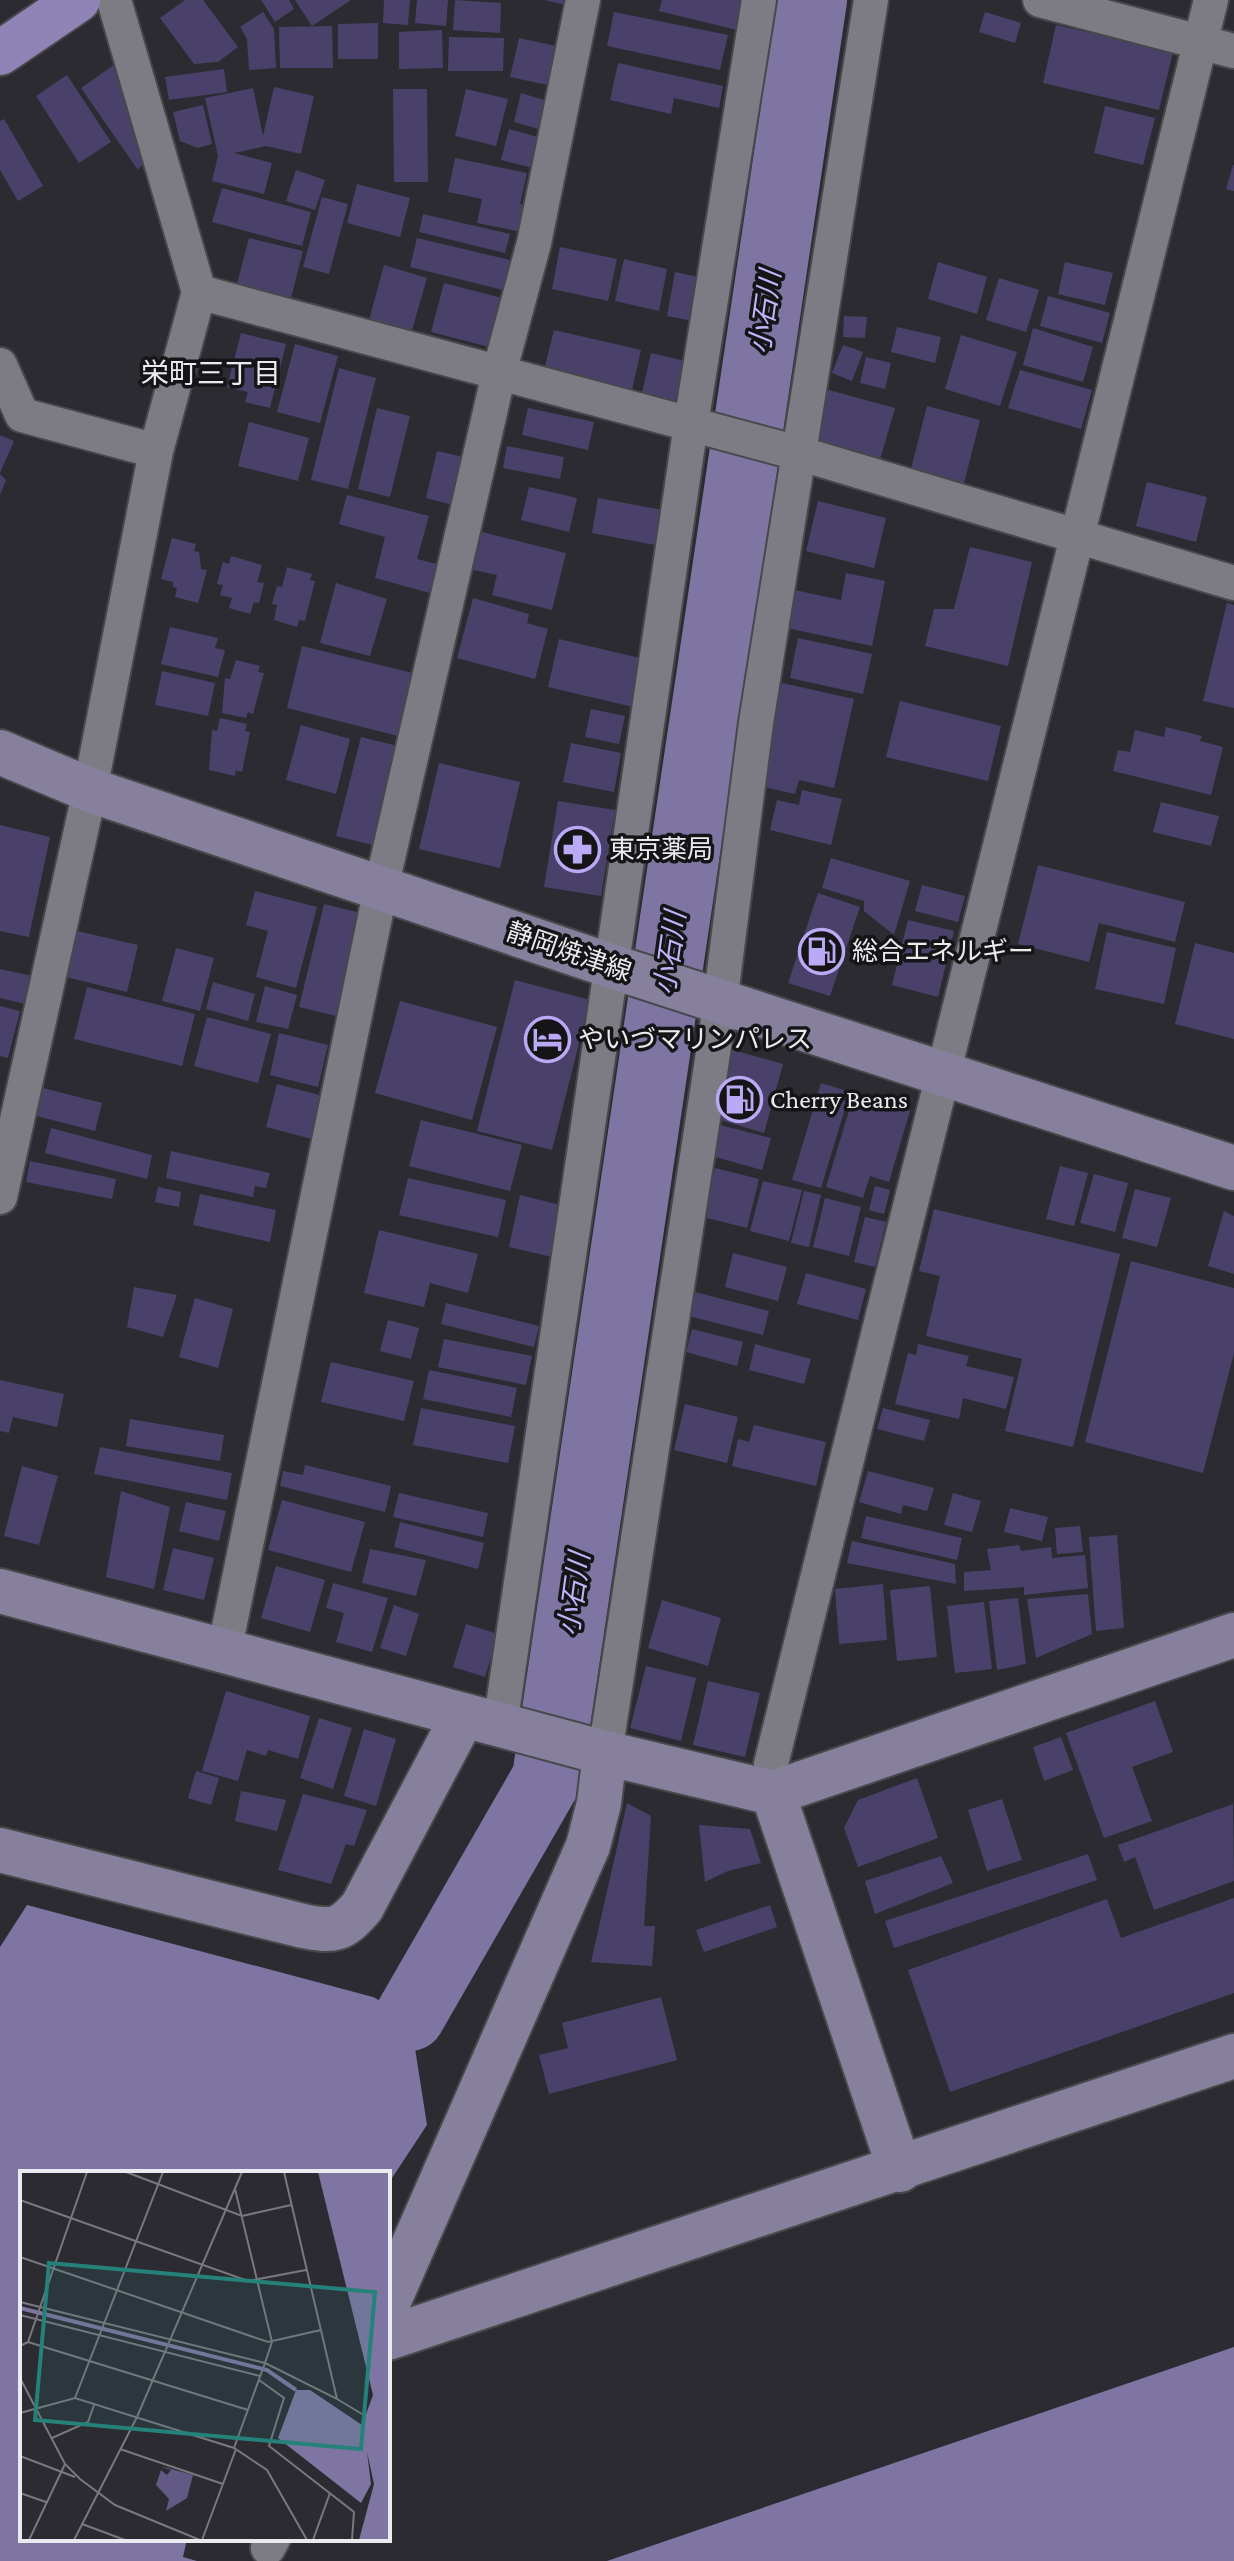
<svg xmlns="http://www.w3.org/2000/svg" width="1234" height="2561" font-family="'Crimson Pro','Noto Sans JP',serif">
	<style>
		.water { fill: #7e75a2 }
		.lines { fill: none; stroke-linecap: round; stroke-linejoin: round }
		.river { stroke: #7e75a2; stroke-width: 70 }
		.building { fill: #4a416a }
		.street-casing { stroke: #48484c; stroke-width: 38 }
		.secondary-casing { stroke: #48484c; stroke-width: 48 }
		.primary-casing { stroke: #48484c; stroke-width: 48 }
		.street { stroke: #7d7c84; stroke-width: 34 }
		.secondary { stroke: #86809c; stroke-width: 44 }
		.primary { stroke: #8f84b5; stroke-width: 44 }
		.labels { text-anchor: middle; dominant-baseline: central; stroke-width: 7; stroke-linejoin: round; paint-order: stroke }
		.poi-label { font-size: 26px; fill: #ebebef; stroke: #151417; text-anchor: start }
		.street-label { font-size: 26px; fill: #ebebef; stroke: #151417 }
		.water-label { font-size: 28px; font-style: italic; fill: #c2b4fa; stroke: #151417 }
		.neighbourhood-label { font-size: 28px; fill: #ebebef; stroke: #151417 }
		.inset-river { fill: none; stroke: #7e75a2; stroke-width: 4 }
		.inset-road { fill: none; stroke: #78787e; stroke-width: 2 }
		.view { fill: #25827b; fill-opacity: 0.15; stroke: #25827b; stroke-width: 4 }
		.inset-edge { fill: none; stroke: #ebebef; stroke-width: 4 }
	</style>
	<rect width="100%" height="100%" fill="#2c2b32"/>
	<path class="water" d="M27,1905L373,1997L410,2016L427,2125L388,2184V2173H22V2539H187L183,2557L197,2561H0V1947Z
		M1234,2347V2561H607Z"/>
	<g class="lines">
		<path class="river" d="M410,2016L547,1778L812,0"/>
	</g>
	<path class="building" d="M185,0H203L238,47L218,62L194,64L160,18Z
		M261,0H289L294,9L275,22Z
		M295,0H351L312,26Z
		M384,0H410L408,25L383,23Z
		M417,0H448L446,26L415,23Z
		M455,0L501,3L500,33L453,30Z
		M544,0H572L571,6Z
		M662,0H748L741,31L659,11Z
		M263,12L274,29L276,68L249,70L247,39L240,27Z
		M614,12L728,35L720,70L607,46Z
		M985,12L1021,23L1015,43L979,32Z
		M378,23V59H338V24Z
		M1056,25L1173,52L1159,110L1043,83Z
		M332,26L333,68H280L279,27Z
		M442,30L443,68L399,69V32Z
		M449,37L504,38L503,71H448Z
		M519,38L561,47L552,86L510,77Z
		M128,55L154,150L138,170L81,88Z
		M618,63L723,86L719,108L674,98L671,114L610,100Z
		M224,69L227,92L169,100L165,77Z
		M67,75L111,142L79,163L36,96Z
		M274,87L314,96L301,154L266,146L234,153L272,163L264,194L212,181L218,156L205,98L253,88L263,136Z
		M393,89H427L428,182H394Z
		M466,89L508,99L496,146L455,136Z
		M521,93L554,103L546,131L514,122Z
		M203,105L212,144L198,148L180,141L173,112Z
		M1105,106L1155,118L1143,165L1094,153Z
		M4,119L43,186L18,201L0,170V121Z
		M509,129L545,139L537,169L501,160Z
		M455,158L527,173L520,204L533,206L527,233L477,223L482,199L448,192Z
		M1233,165H1234V191L1226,189Z
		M296,170L325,180L315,210L286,201Z
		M357,184L410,198L400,237L347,223Z
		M222,188L311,212L302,246L212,222Z
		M322,197L348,204L329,274L303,267Z
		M423,214L510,234L505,253L419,232Z
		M249,238L303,251L291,298L237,284Z
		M417,238L514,261L507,291L410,267Z
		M560,247L617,259L608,301L552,289Z
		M624,259L667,269L659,311L615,301Z
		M938,262L987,277L977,314L928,299Z
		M1065,262L1113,273L1105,305L1058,294Z
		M384,265L427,278L410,337L368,324Z
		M675,272L717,281L708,324L667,316Z
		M999,278L1039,290L1026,332L986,320Z
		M444,283L502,298L489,347L431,332Z
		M1048,296L1110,313L1102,343L1040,326Z
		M844,316L867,317L865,338L843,337Z
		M897,327L941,337L935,363L891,352Z
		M1033,328L1093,347L1083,382L1023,365Z
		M554,330L641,350L632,390L544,370Z
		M241,333L286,344L270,408L245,402L248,392L227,387Z
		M961,335L1017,352L1000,406L945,389Z
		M295,344L338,356L320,423L277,412Z
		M843,345L863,352L852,381L832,373Z
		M651,353L697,364L688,404L642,393Z
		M866,357L891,363L885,389L860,383Z
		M339,368L376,378L348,489L311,480Z
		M1020,370L1092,390L1081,429L1008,408Z
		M825,389L895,408L880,460L810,441Z
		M927,406L980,420L964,483L911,469Z
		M377,408L410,416L390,497L358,489Z
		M528,408L594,422L588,450L522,435Z
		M249,422L309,438L298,481L238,466Z
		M0,435L14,441L0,473Z
		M507,446L564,457L560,479L503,468Z
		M437,451L468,458L457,506L426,498Z
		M0,474L6,480L0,495Z
		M1147,482L1207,497L1196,542L1136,526Z
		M529,487L577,498L569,532L521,520Z
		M347,495L429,516L417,559L445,566L437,595L375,578L385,537L339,524Z
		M598,498L662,510L655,545L592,533Z
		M818,501L886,518L874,568L806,551Z
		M482,532L566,553L552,610L492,595L497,575L473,570Z
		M172,538L196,544L194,551L199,552L201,569L207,570L198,603L175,597L177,588L173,587V582L161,579Z
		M970,547L1032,562L1008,666L925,646L934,609H954Z
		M231,556L262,565L257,582L264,583L259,603L254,602L250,614L229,608L232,598L220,595L223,585L217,584L223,562L229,564Z
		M287,567L312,574L310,580L315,581L305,621L299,620L297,627L274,620L277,605L272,604L277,586L282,587Z
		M846,573L885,581L872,646L782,627L790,589L841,600Z
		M336,583L387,599L370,656L320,643Z
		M473,598L529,614L527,623L548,629L535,679L457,658Z
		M1227,603L1234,605V708L1203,701Z
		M170,627L218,638L215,648L225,650L218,677L161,664Z
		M798,638L872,654L863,694L790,678Z
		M559,639L644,659L633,707L548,687Z
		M302,646L417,674L402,737L287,708Z
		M236,660L260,666L258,672L264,673L253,714L248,712L246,718L222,713L225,678L230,679Z
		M162,671L215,683L208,716L155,705Z
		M782,683L854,699L834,788L799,780L795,794L760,786Z
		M900,701L1001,726L988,781L886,757Z
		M591,709L625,716L619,744L585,737Z
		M220,718L247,724L245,731L250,732L242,772L236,770L235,776L209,770L212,730L217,731Z
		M301,725L350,739L336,794L286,780Z
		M1166,727L1202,736L1200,741L1223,747L1211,795L1113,771L1118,750L1130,752L1135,730L1164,737Z
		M361,737L406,748L381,847L336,836Z
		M571,743L621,753L614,792L563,782Z
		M439,763L520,782L500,868L419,849Z
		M802,790L842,799L831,845L770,830L777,800L799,805Z
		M558,801L615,810L601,896L544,887Z
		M1161,802L1219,816L1211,846L1153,832Z
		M0,825L50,837L29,937L0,931Z
		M831,858L910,881L894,935L864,911V901L822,888Z
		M1038,865L1185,902L1175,942L1099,923L1089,962L1018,944Z
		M922,885L965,896L958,922L915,911Z
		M255,891L317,907L296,988L256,977L268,931L246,925Z
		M818,893L860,907L830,996L788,983Z
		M324,904L365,914L340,1017L299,1007Z
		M908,920L954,931L938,997L892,985Z
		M77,931L138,945L127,992L66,977Z
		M1107,932L1176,948L1164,1004L1095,989Z
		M1195,943L1234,953V1039L1175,1024Z
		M176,948L214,958L200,1011L162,1001Z
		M0,969L37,977L30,1005L0,998Z
		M515,980L590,1000L552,1150L477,1131Z
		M213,982L255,994L248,1021L206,1009Z
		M265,986L297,995L288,1029L256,1022Z
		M87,987L195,1014L182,1066L74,1039Z
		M400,1001L497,1027L472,1120L375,1093Z
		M0,1006L20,1011L8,1058L0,1056Z
		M207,1017L271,1034L258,1083L194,1066Z
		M279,1033L328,1045L318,1087L270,1075Z
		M733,1050L783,1064L764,1133L714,1118Z
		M821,1083L850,1092L821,1188L792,1180Z
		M277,1084L323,1096L312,1139L266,1127Z
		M43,1088L102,1103L95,1131L37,1116Z
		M854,1094L910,1111L889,1182L870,1176L863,1198L826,1187Z
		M421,1120L522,1145L510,1191L409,1166Z
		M720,1125L771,1138L762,1170L712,1156Z
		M51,1128L152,1155L147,1179L45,1153Z
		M171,1151L270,1173L266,1188L255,1186L253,1197L166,1178Z
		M30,1161L116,1179L112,1199L26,1182Z
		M1060,1166L1088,1173L1074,1226L1046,1219Z
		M715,1168L759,1179L747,1228L703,1217Z
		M1094,1174L1128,1183L1115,1232L1080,1223Z
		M408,1178L506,1200L498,1237L399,1215Z
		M763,1181L802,1190L789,1241L750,1231Z
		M875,1186L890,1190L884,1214L869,1210Z
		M158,1187L181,1192L179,1207L155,1202Z
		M1135,1189L1171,1198L1157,1247L1122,1238Z
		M804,1191L821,1195L809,1247L791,1243Z
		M200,1194L276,1210L270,1242L193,1225Z
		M520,1195L576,1209L565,1260L509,1247Z
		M825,1198L861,1207L849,1256L813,1247Z
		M934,1209L1120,1254L1073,1447L1005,1431L1022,1359L926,1336L940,1276L919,1271Z
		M1224,1211L1234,1216V1274L1208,1266Z
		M865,1217L886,1222L875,1267L854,1262Z
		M379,1230L478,1254L468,1293L430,1283L424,1307L364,1293Z
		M733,1253L787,1267L778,1301L725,1287Z
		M1131,1261L1234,1288V1353L1203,1473L1085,1442Z
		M806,1273L866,1289L858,1320L797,1304Z
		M134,1287L177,1295L163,1337L127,1327Z
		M695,1292L769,1311L763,1335L689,1316Z
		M195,1298L233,1309L218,1368L179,1357Z
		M446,1303L539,1326L534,1347L441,1324Z
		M388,1320L419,1328L411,1359L380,1351Z
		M692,1329L743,1342L737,1366L686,1352Z
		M444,1339L532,1356L526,1385L438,1367Z
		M755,1344L811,1359L804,1384L749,1370Z
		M918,1344L969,1356L966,1366L1014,1377L1006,1409L963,1398L959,1419L895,1404L908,1353L916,1355Z
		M331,1362L414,1381L404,1421L321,1402Z
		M429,1370L517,1388L511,1417L423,1399Z
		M0,1380L64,1394L57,1427L13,1417L9,1433L0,1431Z
		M685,1404L738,1417L727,1463L674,1450Z
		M421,1408L515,1426L508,1463L413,1445Z
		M883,1408L930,1420L924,1441L877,1429Z
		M130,1419L224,1435L220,1461L126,1446Z
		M754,1425L826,1442L816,1486L732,1466L738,1439L749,1442Z
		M100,1447L232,1473L227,1500L94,1474Z
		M305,1465L391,1486L385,1512L280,1486L283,1471L303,1475Z
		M22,1466L58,1476L39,1545L4,1536Z
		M868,1471L934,1488L927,1511L903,1505L901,1514L859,1502Z
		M121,1491L170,1507L154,1589L106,1577Z
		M399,1493L488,1513L483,1537L393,1517Z
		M953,1493L981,1501L972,1532L944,1525Z
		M282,1500L365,1522L351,1572L268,1550Z
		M186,1502L226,1511L219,1541L179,1531Z
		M1010,1508L1048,1517L1042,1541L1004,1532Z
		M866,1516L962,1538L957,1560L861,1538Z
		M400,1522L484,1543L478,1569L394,1547Z
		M1080,1526L1083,1552L1057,1554L1055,1528Z
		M1117,1535L1124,1628L1096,1631L1089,1537Z
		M852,1541L955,1564L956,1584L847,1563Z
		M1019,1545L1021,1551L1051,1547L1052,1558L1085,1555L1088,1588L1024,1595V1587L964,1591V1572L991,1570L987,1549Z
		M173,1548L214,1558L204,1600L163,1590Z
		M370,1549L426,1560L416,1596L362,1583Z
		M276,1566L325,1580L310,1632L261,1618Z
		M333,1583L388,1598L372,1652L336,1642L344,1613L326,1608Z
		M883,1584L887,1640L839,1644L835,1589Z
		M930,1586L937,1657L897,1661L890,1590Z
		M1088,1594L1092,1634L1036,1658L1027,1599Z
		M1018,1598L1026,1664L997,1670L989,1601Z
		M662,1600L721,1618L708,1666L648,1648Z
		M984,1602L992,1669L955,1673L947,1606Z
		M394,1605L419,1614L406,1656L380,1648Z
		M466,1624L498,1634L485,1677L453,1667Z
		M646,1666L696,1678L681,1741L630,1728Z
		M708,1681L760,1693L745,1757L693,1745Z
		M226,1691L310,1716L298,1759L268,1750L266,1756L247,1750L238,1781L202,1771Z
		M1155,1701L1173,1752L1132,1767L1152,1821L1104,1838L1066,1733Z
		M319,1718L352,1728L333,1789L300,1778Z
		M364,1729L396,1739L376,1806L344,1796Z
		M1061,1737L1073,1770L1044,1781L1033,1747Z
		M196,1771L219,1778L211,1805L188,1798Z
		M917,1778L938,1838L858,1867L844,1828L858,1800Z
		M241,1791L286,1800L277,1831L235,1821Z
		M303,1794L367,1810L354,1846L346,1844L331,1884L278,1870Z
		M1002,1799L1022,1860L987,1871L968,1810Z
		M627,1803L651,1816L644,1926H655L652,1966L591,1962Z
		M1233,1804L1234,1881L1154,1910L1135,1857L1124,1862L1118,1845Z
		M699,1825L750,1829L761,1863L728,1871L705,1882Z
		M1088,1854L1097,1880L894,1948L885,1921Z
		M941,1856L953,1883L875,1914L865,1881Z
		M1234,1898V1993L950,2092L908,1970L1107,1899L1121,1938Z
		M770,1905L777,1927L704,1952L696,1930Z
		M661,1997L677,2060L549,2094L539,2055L568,2048L562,2023Z"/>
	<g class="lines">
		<defs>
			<path id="street" d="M1040,0L1234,51
				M199,292L798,453L1234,583
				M0,365L22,415L156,451
				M0,1197L90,790L156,451L199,292L114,0
				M224,1652L381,888L499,373L534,243L583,0
				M500,1726L691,424L759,0
				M605,1753L716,1034L756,723L871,0
				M773,1793L771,1764L1211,0
				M268,2548L273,2539"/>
			<path id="secondary" d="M0,752L90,790L623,970L1234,1168
				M0,1591L605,1753
				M773,1793L900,2170
				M0,1850L303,1926C334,1932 341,1931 362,1907L463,1716
				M388,2303L588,1846L599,1803L605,1753L773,1793L1234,1635
				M388,2338L1234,2056"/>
			<path id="primary" d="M0,53L78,0"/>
		</defs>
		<use href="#street" class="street-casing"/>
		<use href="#secondary" class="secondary-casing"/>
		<use href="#primary" class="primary-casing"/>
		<use href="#street" class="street"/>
		<use href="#secondary" class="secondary"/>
		<use href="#primary" class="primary"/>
	</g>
	<defs>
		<symbol id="pharmacy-ring" viewBox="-11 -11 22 22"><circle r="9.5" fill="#151417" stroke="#baaaf6" stroke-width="1.5"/><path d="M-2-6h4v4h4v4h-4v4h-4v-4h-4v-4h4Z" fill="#baaaf6"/></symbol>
		<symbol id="fuel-ring" viewBox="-11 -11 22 22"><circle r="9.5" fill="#151417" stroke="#baaaf6" stroke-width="1.5"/><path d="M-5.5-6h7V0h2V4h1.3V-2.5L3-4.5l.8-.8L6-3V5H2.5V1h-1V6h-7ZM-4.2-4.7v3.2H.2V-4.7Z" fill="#baaaf6"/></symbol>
		<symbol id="hotel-ring" viewBox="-11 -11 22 22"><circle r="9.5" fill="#151417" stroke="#baaaf6" stroke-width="1.5"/><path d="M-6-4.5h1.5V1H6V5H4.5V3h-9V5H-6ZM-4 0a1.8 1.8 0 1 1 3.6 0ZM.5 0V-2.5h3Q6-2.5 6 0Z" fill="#baaaf6"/></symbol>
	</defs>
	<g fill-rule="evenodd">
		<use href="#pharmacy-ring" x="552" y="824" width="51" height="51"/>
		<use href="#fuel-ring" x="796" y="926" width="51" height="51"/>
		<use href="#hotel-ring" x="522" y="1014" width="51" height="51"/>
		<use href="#fuel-ring" x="714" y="1074" width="51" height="51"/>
	</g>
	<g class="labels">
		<g class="poi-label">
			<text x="609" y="849">東京薬局</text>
			<text x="852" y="951">総合エネルギー</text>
			<text x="578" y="1039">やいづマリンパレス</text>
			<text x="770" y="1099">Cherry Beans</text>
		</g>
		<g class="street-label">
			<text transform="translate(569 952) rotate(19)">静岡焼津線</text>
		</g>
		<g class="water-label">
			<text transform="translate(765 312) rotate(-82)">小石川</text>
			<text transform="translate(670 953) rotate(-82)">小石川</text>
			<text transform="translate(574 1594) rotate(-82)">小石川</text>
		</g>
		<g class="neighbourhood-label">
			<text x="211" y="373">栄町三丁目</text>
		</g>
	</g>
	<g transform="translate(20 2171)">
		<rect width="370" height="370" fill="#2c2b32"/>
		<path d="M142,296H144L173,304L167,327L146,340L149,328L136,314L141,299L147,304L151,299Z" fill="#625a84"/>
		<path d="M298,1H370V369H339L354,313L347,281L351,313L341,332L258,267L276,219H290L342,254L353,224Z" fill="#7e75a2"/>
		<path class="inset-river" d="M0,137L247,199L276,219"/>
		<path class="inset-road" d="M106,1L222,45L271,34M215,18L252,171L245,192L317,228L264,1M0,29L228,110L286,99M0,86L248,171L301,159M0,131L245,192L214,277M0,144L240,205M8,171L228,239M0,175L8,171L67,1M0,207L45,293L60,308L95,334L180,369M239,209L264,227L249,275L334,341L332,369M55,227L143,1M317,228L342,243M0,242L55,227L214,277L247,299L287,369M32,267L68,251L74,234M100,278L203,313M0,285L55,306M0,322L26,331M62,353L105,369M9,369L45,293M54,369L117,246L222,1M182,369L216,278M293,369L310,322"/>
		<path class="view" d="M29,92L355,121L341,278L15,249Z"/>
		<rect width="370" height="370" class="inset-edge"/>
	</g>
</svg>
